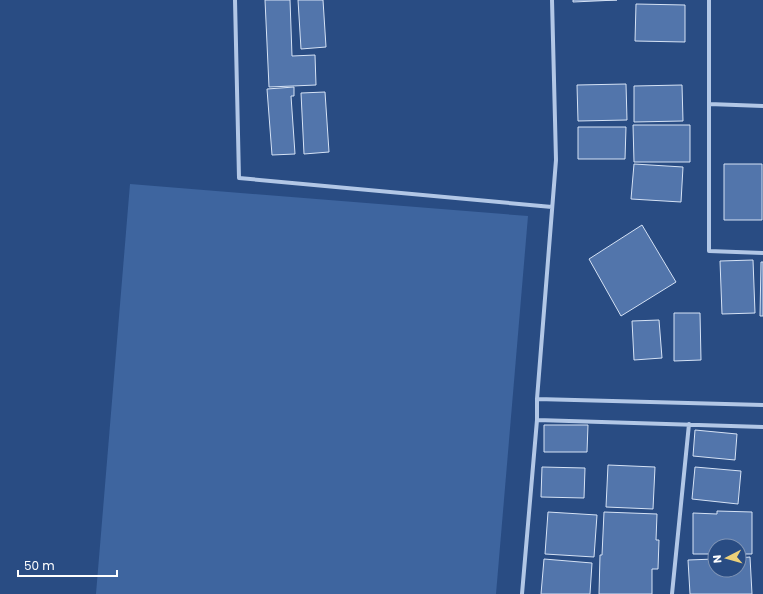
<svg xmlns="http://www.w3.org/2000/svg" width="763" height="594" font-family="Poppins,sans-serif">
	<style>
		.green { fill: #3e659f }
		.building { fill: #5275ab; stroke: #d5e2f5 }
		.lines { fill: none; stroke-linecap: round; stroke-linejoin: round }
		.minor { stroke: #b2c7e6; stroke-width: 4 }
	</style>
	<rect width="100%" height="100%" fill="#294c83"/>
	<path class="green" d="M130,184L528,216L496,594H96Z"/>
	<path class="building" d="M265,0H290L292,56L315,55L316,85L269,87Z
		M298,0H323L326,47L301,49Z
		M573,0H617L573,2Z
		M636,4L685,5V42L635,41Z
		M626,84L627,120L578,121L577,85Z
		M682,85L683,121L634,122V86Z
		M294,87V96H291L295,154L272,155L267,89Z
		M325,92L329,152L304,154L301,93Z
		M633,125H690V162H634Z
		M578,127H626L625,159H578Z
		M634,164L683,167L681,202L631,199Z
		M724,164H762V220H724Z
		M642,225L676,282L621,316L589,259Z
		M753,260L755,313L722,314L720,261Z
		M761,262H763V316H760Z
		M674,313H700L701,360L674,361Z
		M659,320L662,358L634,360L632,321Z
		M544,425H588L587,452H544Z
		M695,430L737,434L735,460L693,456Z
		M608,465L655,467L653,509L606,507Z
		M542,467L585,468L584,498L541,497Z
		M695,467L741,471L738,504L692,499Z
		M717,511L752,512V554H739V546H715L714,554H693V513L717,514Z
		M548,512L597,515L594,557L545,554Z
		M604,512L657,514L656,540H659L658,569H652V594H599L600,555H602Z
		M750,557L752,594H690L688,560L715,559V570H739V558Z
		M544,559L592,563L590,594H541Z"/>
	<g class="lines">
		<path class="minor" d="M235,0L239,178L552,207
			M709,0V251L763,253
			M709,104L763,106
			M537,399L763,405
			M537,420L763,427
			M522,594L537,420V399L556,160L552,0
			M672,594L689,424"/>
	</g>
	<g transform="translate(727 558) rotate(264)"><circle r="19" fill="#294c83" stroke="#7f94b5"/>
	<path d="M0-3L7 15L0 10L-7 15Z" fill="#edd179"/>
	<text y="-6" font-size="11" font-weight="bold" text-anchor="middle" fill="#ffffff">N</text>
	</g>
	<path d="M18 570v6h99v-6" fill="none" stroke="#ffffff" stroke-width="2"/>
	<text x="24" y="570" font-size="12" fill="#ffffff" stroke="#294c83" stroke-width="3" paint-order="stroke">50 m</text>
</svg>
